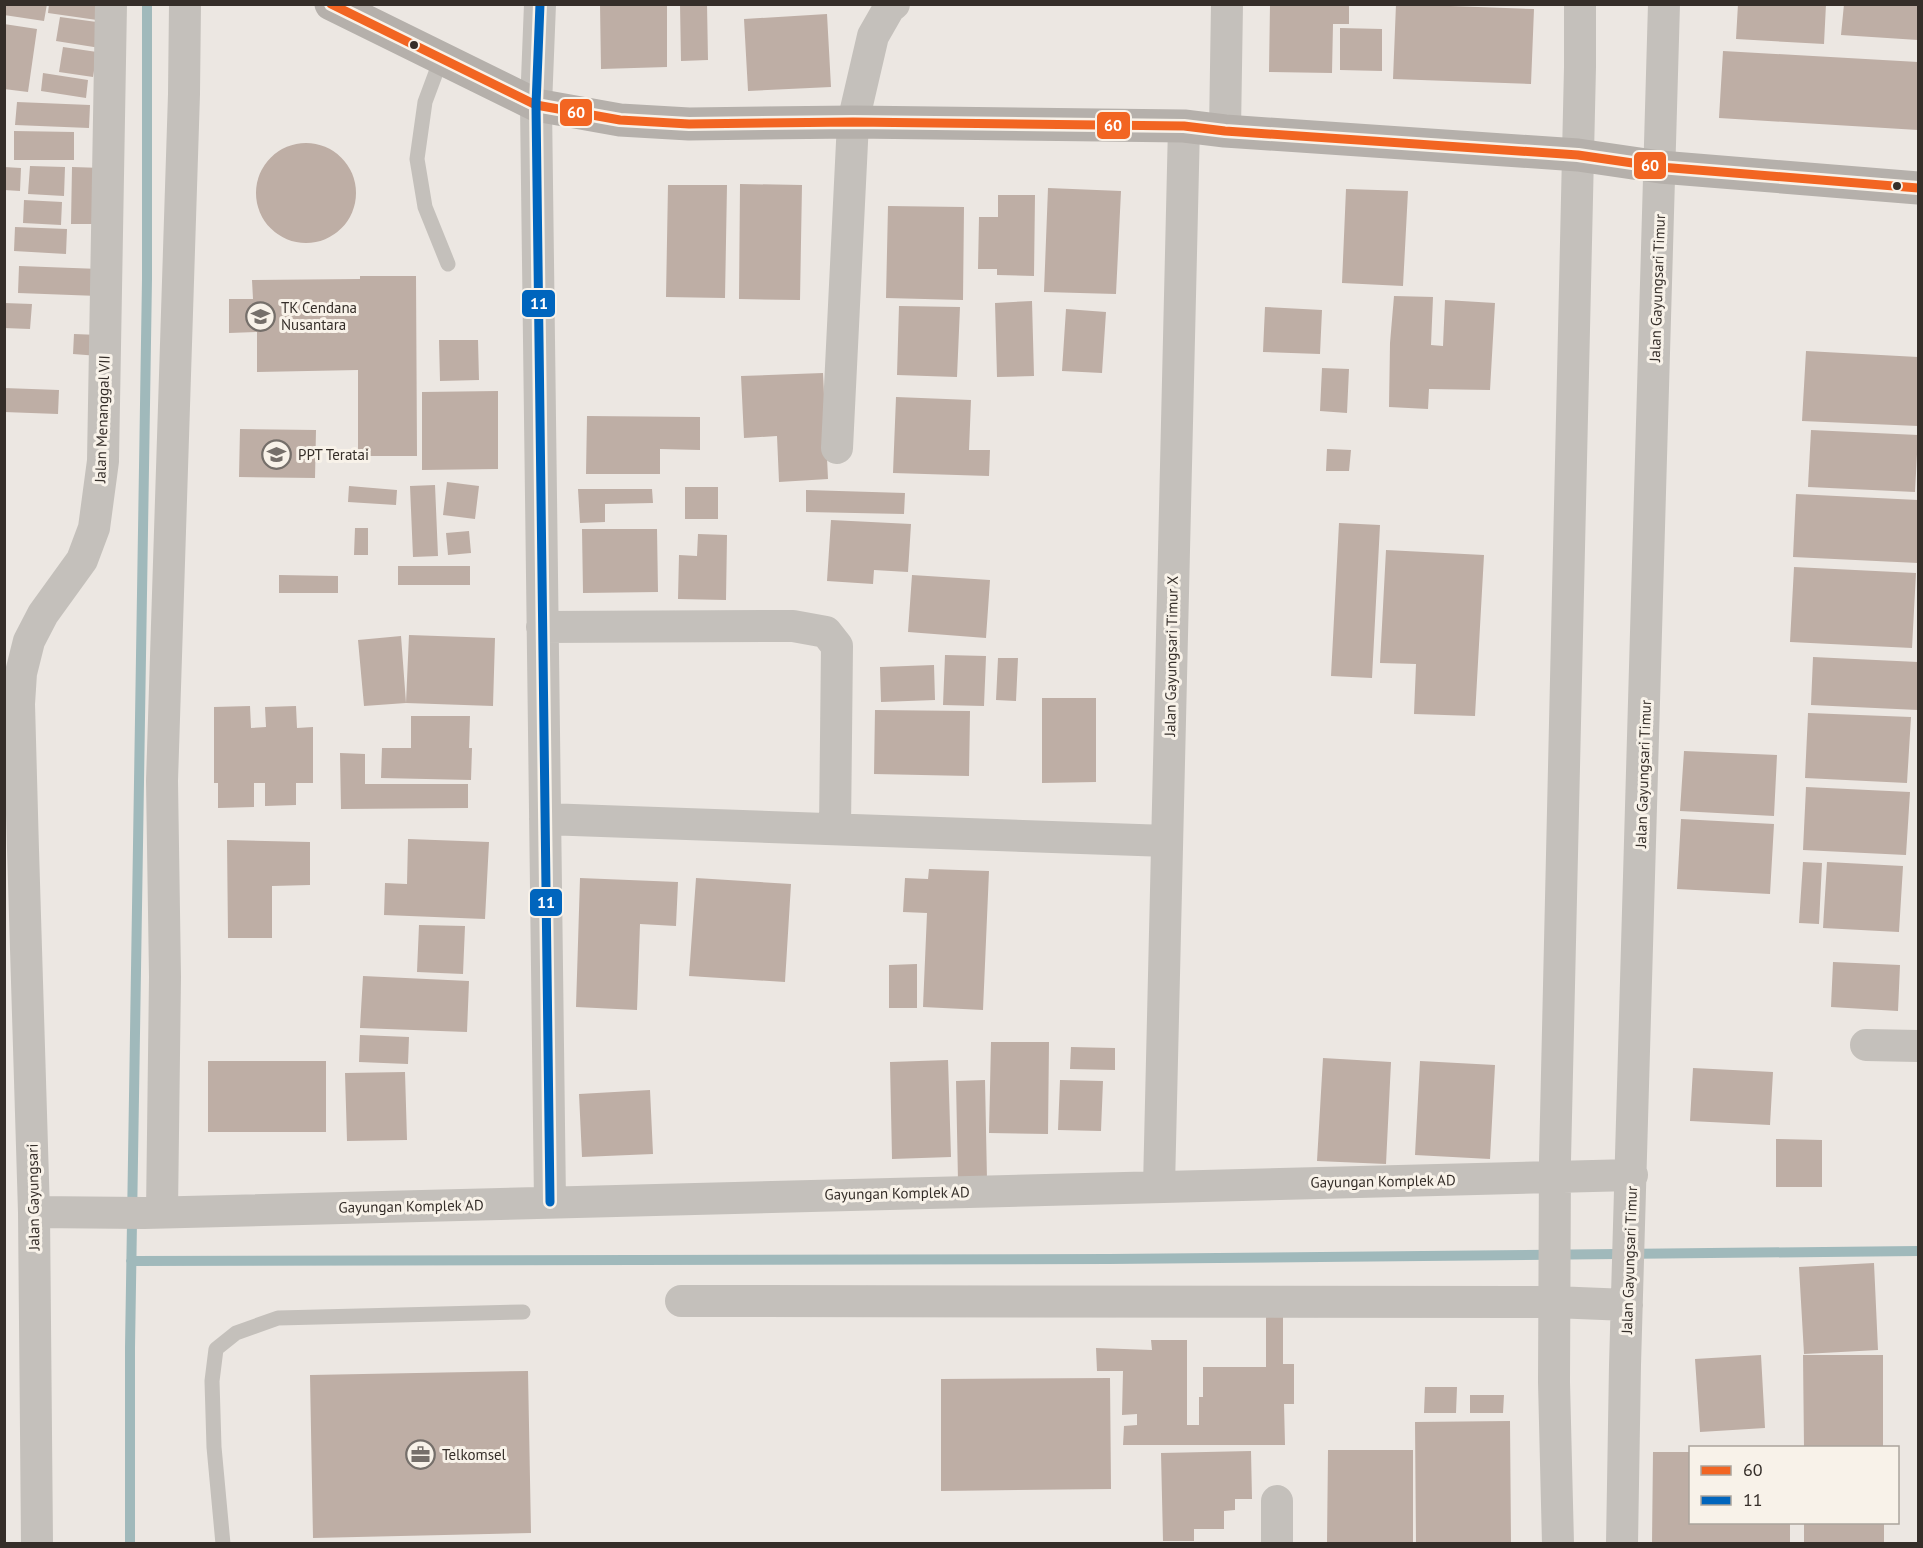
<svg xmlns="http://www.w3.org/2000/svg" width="1923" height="1548" font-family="'PT Sans',sans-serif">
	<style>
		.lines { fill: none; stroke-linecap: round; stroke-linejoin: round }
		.stream { stroke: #a0b9bb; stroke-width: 10 }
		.building { fill: #beaea5 }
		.lane { stroke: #c4c0bb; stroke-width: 15 }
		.street { stroke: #c4c0bb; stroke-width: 32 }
		.secondary { stroke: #b5b0ab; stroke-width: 33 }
		.bus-1-casing { stroke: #f8f2e9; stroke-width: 14 }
		.bus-2-casing { stroke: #f8f2e9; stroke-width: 14 }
		.bus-1 { stroke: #f26522; stroke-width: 9 }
		.bus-2 { stroke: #0065bd; stroke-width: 9 }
		.bus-dot { fill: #352e29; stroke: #f8f2e9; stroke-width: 2 }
		.labels { text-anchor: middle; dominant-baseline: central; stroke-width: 6; stroke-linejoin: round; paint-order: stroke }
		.street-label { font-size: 15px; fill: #352e29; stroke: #f8f2e9 }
		.poi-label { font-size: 15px; fill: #352e29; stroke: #f8f2e9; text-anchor: start }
		.line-badge { stroke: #f8f2e9; stroke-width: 2 }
		.badge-label { font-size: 16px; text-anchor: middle; font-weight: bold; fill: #fff }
	</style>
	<rect width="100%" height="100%" fill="#ece7e2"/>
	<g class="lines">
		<path class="stream" d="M131,1261L1109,1259L1918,1251
			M130,1544V1348L147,279V4"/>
	</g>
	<path class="building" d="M4,4H47L44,21L4,15Z
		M49,4H100L97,20L48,13Z
		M600,4H667V67L601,69Z
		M680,4H707L708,60L681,61Z
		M1270,4H1349V24H1333L1332,73L1269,72Z
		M1396,4L1534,9L1531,84L1393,79Z
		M1738,4H1826L1824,44L1736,39Z
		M1844,4H1918V40L1841,35Z
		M827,14L831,87L748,91L744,19Z
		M60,17L104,23L100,48L56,41Z
		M4,24L37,29L28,92L4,89Z
		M1340,28L1382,29V71L1340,70Z
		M63,47L97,52L93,77L59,72Z
		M1723,51L1918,62V130L1719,118Z
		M43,73L88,80L86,98L41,91Z
		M17,102L90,105L89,128L15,125Z
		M14,131L74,132V160H14Z
		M256 193a50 50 0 1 1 100 0a50 50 0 1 1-100 0Z
		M30,166L65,167L64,196L28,194Z
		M4,167L21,168L20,191L4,190Z
		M72,167L103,168L102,224H71Z
		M740,184L802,185L800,300L739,299Z
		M668,185H727L725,298L666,297Z
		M1048,188L1121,191L1116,294L1044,292Z
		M1346,189L1408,191L1403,286L1342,283Z
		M998,195H1035L1034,276L997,275V269H978L979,217H998Z
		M24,200L62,202L61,225L23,223Z
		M888,206L964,207L963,300L886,298Z
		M15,227L67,229L66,254L14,251Z
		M19,266L100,269L98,296L18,293Z
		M360,276H416L417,456H358V370L257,372V332L229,333V299H253L252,280L360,279Z
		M1394,296L1433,297L1431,345L1443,346L1445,300L1495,303L1490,390L1429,389L1428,409L1389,407L1390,343Z
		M1032,301L1034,376L997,377L995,303Z
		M4,303L32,304L30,329L4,328Z
		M899,306L960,307L957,377L897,375Z
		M1265,307L1322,310L1320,354L1263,352Z
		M1066,309L1106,312L1102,373L1062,371Z
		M74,334L99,335V356L73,354Z
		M439,340H478L479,380L440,381Z
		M1806,351L1918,357V426L1802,421Z
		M1322,368L1349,369L1347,413L1320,411Z
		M823,373L828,479L779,482L777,436L744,438L741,376Z
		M4,388L59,390L58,414L4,412Z
		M498,391V469L422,470V392Z
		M896,397L971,400L969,450H990L989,476L893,473Z
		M587,416L700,417V450L660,449V474H586Z
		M240,429L316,430L315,478L239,477Z
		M1811,430L1918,435L1915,492L1808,487Z
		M1327,449L1351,450L1349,471H1326Z
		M447,482L479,486L475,519L443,515Z
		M435,485L438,556L413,557L410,486Z
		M349,486L397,490L396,505L348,502Z
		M685,487H718V519H685Z
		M578,489H652L653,503L605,504V522L580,523Z
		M806,490L905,493L904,514L806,512Z
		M1796,494L1918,500V563L1793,557Z
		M831,520L911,524L908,572L874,570L873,584L827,581Z
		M1339,523L1380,525L1372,678L1331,676Z
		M355,528H368V555H354Z
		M582,529H657L658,592L583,593Z
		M469,531L471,553L448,555L446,533Z
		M698,534L727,535L726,600L678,599L679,555L697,556Z
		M1386,550L1484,555L1475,716L1414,714L1416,664L1380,663Z
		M398,566H470V585H398Z
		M1794,567L1916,573L1912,648L1790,642Z
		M279,575L338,576V593H279Z
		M912,575L990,580L986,638L908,632Z
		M409,635L495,638L493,706L406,703Z
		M401,636L406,703L364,706L358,640Z
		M945,655L986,656L984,706L943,705Z
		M1813,657L1918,662V710L1811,705Z
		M998,658H1018L1016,701L996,700Z
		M934,665L935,700L881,702L880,667Z
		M1042,698H1096V782L1042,783Z
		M250,706L251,728L266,727L265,707L296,706L297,728L313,727V783H296V805L265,806V783H254V807L218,808V783H214V707Z
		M875,710L970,711L969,776L874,774Z
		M1808,713L1911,717L1907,783L1805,778Z
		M411,716H470L469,748H472L471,780L381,778L382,748H411Z
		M1684,751L1777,755L1774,816L1680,811Z
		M340,753L365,754V784H468V808L341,809Z
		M1806,787L1910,792L1906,855L1803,850Z
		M1681,819L1774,824L1770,894L1677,889Z
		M408,839L489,842L485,919L384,915L385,883L407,884Z
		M227,840L310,842V885L272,886V938H228Z
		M1803,862L1822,863L1819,924L1799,923Z
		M1827,862L1903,866L1899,932L1823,928Z
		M929,869L989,871L983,1010L923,1007L927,913L903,912L905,878L928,879Z
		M580,878L678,882L676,926L640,924L637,1010L576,1007Z
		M696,878L791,884L785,982L689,976Z
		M419,925L465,926L463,974L417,972Z
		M1833,962L1900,965L1898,1011L1831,1007Z
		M917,964V1008H889V965Z
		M363,976L469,981L467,1032L360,1028Z
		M360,1035L409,1037L408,1064L359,1062Z
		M991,1042H1049L1048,1134L989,1133Z
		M1071,1047L1115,1048V1070L1070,1069Z
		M1323,1058L1391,1062L1386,1164L1317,1161Z
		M948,1060L951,1157L892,1159L890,1062Z
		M208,1061H326V1132H208Z
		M1420,1061L1495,1065L1490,1159L1415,1155Z
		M1693,1068L1773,1072L1770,1125L1690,1121Z
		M405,1072L407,1140L347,1141L345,1073Z
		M985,1080L987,1180L958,1181L956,1081Z
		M1060,1080L1103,1081L1101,1131L1058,1130Z
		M650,1090L653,1154L582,1157L579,1094Z
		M1776,1139L1822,1140V1187H1776Z
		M1874,1263L1878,1350L1804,1354L1799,1267Z
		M1266,1313H1283V1364H1294V1404H1284L1285,1445H1123L1124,1426L1137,1425V1414L1122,1415L1123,1371H1097L1096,1348L1152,1350L1151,1340H1187V1425H1199V1397H1203V1367H1266Z
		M1761,1355L1765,1428L1700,1432L1695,1359Z
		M1803,1355H1883V1448H1804Z
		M528,1371L531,1533L313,1538L310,1375Z
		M1110,1378L1111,1489L941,1491V1379Z
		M1425,1387H1457L1456,1413H1424Z
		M1470,1395H1504L1503,1413H1470Z
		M1510,1421L1511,1544H1416L1415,1422Z
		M1328,1450H1413V1544H1327Z
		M1251,1451L1252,1499H1235V1510L1224,1511V1529H1194V1541H1163L1161,1453Z
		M1653,1452H1690V1522H1790V1544H1652Z
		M1804,1522H1884V1544H1804Z"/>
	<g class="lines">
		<path class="lane" d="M441,59L425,102L417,159L425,207L448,264
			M223,1544L214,1447L212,1381L216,1349L236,1333L278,1318L523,1312"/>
		<path class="street" d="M540,4L536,105L550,1202
			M1225,131L1227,4
			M837,448L853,122L873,36L889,8L894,4
			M542,627L793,626L826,632L837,646L835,829
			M545,819L1167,841
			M1866,1045L1918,1046
			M1159,1187L1184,126
			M34,1212L144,1213L1632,1175
			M162,1212L165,977L162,781L184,94L185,4
			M681,1301L1554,1302L1627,1305
			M1277,1501V1544
			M37,1544L34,1212L23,850L19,704L21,673L29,641L43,614L82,560L94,528L103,461L111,4
			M1558,1544L1554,1382L1555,1161L1580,67V4
			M1622,1544L1625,1365L1664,4"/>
		<path class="secondary" d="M331,4L536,105L620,120L689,124L853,122L1184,126L1225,131L1578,155L1660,167L1918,188"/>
		<defs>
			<path id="bus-1" d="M331,4L536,105L620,120L689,124L853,122L1184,126L1225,131L1578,155L1660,167L1918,188"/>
			<path id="bus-2" d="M540,4L536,105L550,1202"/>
		</defs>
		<use href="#bus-1" class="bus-1-casing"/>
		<use href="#bus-2" class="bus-2-casing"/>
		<use href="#bus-1" class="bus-1"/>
		<use href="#bus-2" class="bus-2"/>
	</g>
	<defs>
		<symbol id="school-ring" viewBox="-11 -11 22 22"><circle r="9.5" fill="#f8f2e9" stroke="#756f6a" stroke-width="1.5"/><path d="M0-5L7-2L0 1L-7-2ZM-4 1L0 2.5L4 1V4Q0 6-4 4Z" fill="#756f6a"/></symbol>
		<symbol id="office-ring" viewBox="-11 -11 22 22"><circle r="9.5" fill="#f8f2e9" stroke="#756f6a" stroke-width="1.5"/><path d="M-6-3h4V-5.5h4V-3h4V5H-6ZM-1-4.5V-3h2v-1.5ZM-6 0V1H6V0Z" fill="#756f6a"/></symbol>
	</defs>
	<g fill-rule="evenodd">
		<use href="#school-ring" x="244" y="300" width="33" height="33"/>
		<use href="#school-ring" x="260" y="438" width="33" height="33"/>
		<use href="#office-ring" x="404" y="1438" width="33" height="33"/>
	</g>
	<g class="bus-dot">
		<circle cx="414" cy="45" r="5"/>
		<circle cx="1897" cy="186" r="5"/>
	</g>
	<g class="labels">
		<g class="street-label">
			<text transform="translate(1657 288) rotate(-88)">Jalan Gayungsari Timur</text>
			<text transform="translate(102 419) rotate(-88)">Jalan Menanggal VII</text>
			<text transform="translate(1171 656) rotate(-89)">Jalan Gayungsari Timur X</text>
			<text transform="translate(1643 774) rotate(-88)">Jalan Gayungsari Timur</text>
			<text transform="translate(1383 1181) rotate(-1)">Gayungan Komplek AD</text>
			<text transform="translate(897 1193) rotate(-1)">Gayungan Komplek AD</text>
			<text transform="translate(33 1197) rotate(-91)">Jalan Gayungsari</text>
			<text transform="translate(411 1206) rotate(-1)">Gayungan Komplek AD</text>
			<text transform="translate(1629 1260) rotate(-88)">Jalan Gayungsari Timur</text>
		</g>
		<g class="poi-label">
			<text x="281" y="307">TK Cendana<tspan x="281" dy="17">Nusantara</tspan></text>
			<text x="298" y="454">PPT Teratai</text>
			<text x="442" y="1454">Telkomsel</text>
		</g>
	</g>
	<g class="line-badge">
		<rect x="559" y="98" width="34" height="29" rx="6" fill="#f26522"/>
		<rect x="1096" y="111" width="35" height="29" rx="6" fill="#f26522"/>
		<rect x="1633" y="151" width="34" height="29" rx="6" fill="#f26522"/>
		<rect x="521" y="289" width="35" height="29" rx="6" fill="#0065bd"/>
		<rect x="529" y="888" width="34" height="29" rx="6" fill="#0065bd"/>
	</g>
	<g class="badge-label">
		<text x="576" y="118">60</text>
		<text x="1113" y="131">60</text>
		<text x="1650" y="171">60</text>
		<text x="539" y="309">11</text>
		<text x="546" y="908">11</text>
	</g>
	<rect width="1923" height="1548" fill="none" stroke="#352e29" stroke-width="12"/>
	<rect x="1689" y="1446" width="210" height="78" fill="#f8f2e9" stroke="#aaa49c" stroke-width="1.5"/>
	<rect x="1701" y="1466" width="30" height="9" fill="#f26522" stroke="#aaa49c" stroke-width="1.5"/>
	<text x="1743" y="1476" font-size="18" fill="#352e29">60</text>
	<rect x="1701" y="1496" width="30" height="9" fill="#0065bd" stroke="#aaa49c" stroke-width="1.5"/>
	<text x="1743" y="1506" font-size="18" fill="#352e29">11</text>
</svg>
